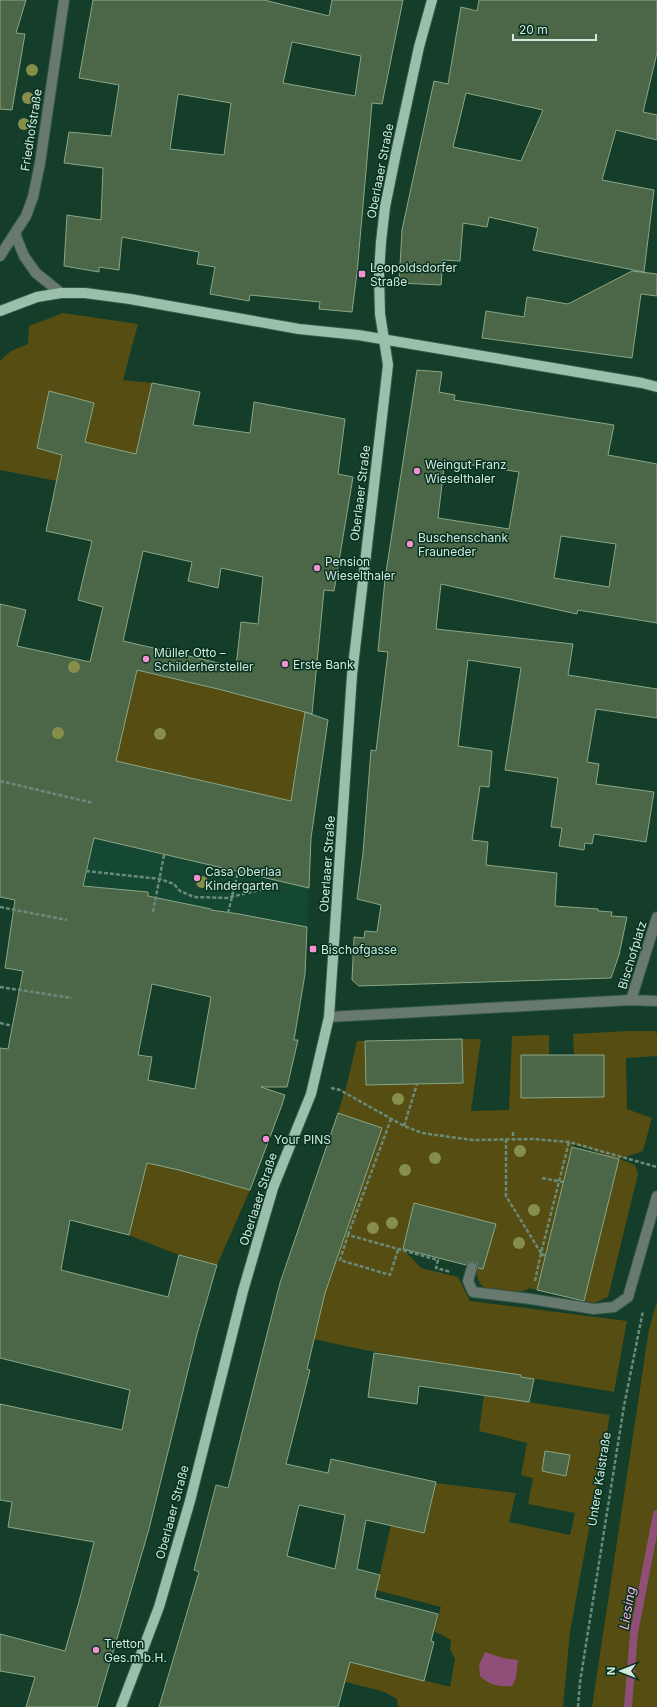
<svg xmlns="http://www.w3.org/2000/svg" width="657" height="1707" font-family="Inter,sans-serif">
	<style>
		.built { fill: #154832 }
		.green { fill: #554d11 }
		.water { fill: #8f4f79 }
		.lines { fill: none; stroke-linecap: round; stroke-linejoin: round }
		.stream { stroke: #8f4f79; stroke-width: 8 }
		.building { fill: #4c6648; stroke: #8aa786; fill-rule: evenodd }
		.minor-casing { stroke: #335947; stroke-width: 12 }
		.major-casing { stroke: #335947; stroke-width: 12 }
		.path { stroke: #6a8b7b; stroke-width: 2.5; stroke-dasharray: 4 2; stroke-linecap: butt }
		.minor { stroke: #687a70; stroke-width: 10 }
		.major { stroke: #9abfab; stroke-width: 10 }
		.tree { fill: #858f4a }
		.poi-dot { fill: #f591d2; stroke: #073221; stroke-width: 1.5 }
		.labels { text-anchor: middle; dominant-baseline: central; stroke-width: 3; stroke-linejoin: round; paint-order: stroke }
		.street-label { font-size: 12px; fill: #d3e9dd; stroke: #073221 }
		.poi-label { font-size: 12px; fill: #d3e9dd; stroke: #073221; text-anchor: start }
		.water-label { font-size: 13px; font-style: italic; fill: #fbb0df; stroke: #073221 }
	</style>
	<rect width="100%" height="100%" fill="#143d2a"/>
	<path class="built" d="M200,815L311,838L305,974L257,966L77,912L98,820Z"/>
	<path class="green" d="M63,313L138,324L123,380L152,383L147,457L85,442L94,403L49,391L37,448L62,455L57,481L0,470V361L11,351L28,344L29,326Z
		M137,670L218,689L305,712L291,801L143,767L115,764Z
		M627,1031H655L657,1034V1056L626,1058L627,1109L652,1118L643,1151L619,1159L635,1165L638,1174L608,1297L594,1303L584,1301L618,1159L573,1144L537,1290L529,1288C522,1295 489,1292 482,1286C477,1280 477,1275 477,1268L483,1269L496,1224L414,1203L403,1249L421,1268L458,1277L470,1301L627,1321L614,1392C514,1374 413,1362 314,1339L325,1293L382,1128L338,1113L347,1084L357,1041H365L367,1085L463,1083L462,1039H481L471,1111L509,1110L512,1036L549,1035V1055H521V1098L604,1097V1055H574L573,1034Z
		M5,1131L179,1170L250,1190L217,1265L179,1255L128,1235L0,1154Z
		M657,1301V1707H592L649,1329Z
		M484,1395L610,1415L570,1632L563,1707H398L397,1699L382,1691L289,1668L242,1633L450,1687L455,1659L450,1649L451,1640L434,1631L441,1607L376,1590L391,1525L424,1533L436,1483L516,1493L509,1522L570,1535L575,1513L528,1504L533,1478L521,1475L527,1443L479,1431Z"/>
	<path class="water" d="M485,1652L503,1658L518,1660L516,1678L512,1686C499,1687 489,1685 480,1676L479,1665Z"/>
	<g class="lines">
		<path class="stream" d="M628,1707L634,1633L657,1514"/>
	</g>
	<path class="building" d="M0,0H26L16,33L25,34L12,110L0,109Z
		M93,0H264L329,16L332,0H403L382,104L372,103L357,273L352,312L319,309L320,302L250,295L249,301L210,294L215,267L197,264L199,252L122,237L119,270L99,267V272L64,266L67,215L101,220L103,168L64,163L69,132L111,136L119,85L79,78ZM292,42L361,56L355,96L283,83ZM178,94L231,103L224,155L170,149Z
		M479,0H657V53L643,112L657,115V140L616,130L602,180L654,190L644,272L533,250L538,228L489,217L487,227L463,223L460,261L443,260L441,285L399,283L402,230L434,81L448,84L461,7L477,11ZM466,93L543,110L521,161L453,147Z
		M632,271L657,274V296L641,294L632,358L482,338L486,311L524,317L527,297L568,304Z
		M417,370L442,372L439,392L455,395L454,400L614,425L608,455L657,464V623L578,610L577,614L441,584L436,629L573,644L568,675L657,689V718L596,709L587,762L599,764L596,784L654,792L646,842L594,834L592,844L585,843L584,850L559,846L562,828L551,827L558,778L505,770L521,668L468,660L458,746L492,751L489,787L480,786L472,840L488,842L486,865L557,873L555,906L598,909V911L612,912L611,916L627,917L619,955L611,978L359,986L352,980L354,937L364,938L365,931L377,932L381,905L357,899L363,853L371,750L376,751L388,652L378,651L385,579ZM453,462L519,472L509,529L438,518L444,467L452,469ZM561,536L616,544L609,587L554,578Z
		M152,383L200,392L193,425L250,433L254,402L345,419L338,474L353,477L334,591L324,590L312,714L305,712L328,720L311,838L309,888L94,838L83,886L148,892V896L211,909V910L239,914L307,927L305,974L294,1040H298L287,1087H261L285,1095L282,1105L250,1190L179,1170L147,1163L129,1235L70,1220L61,1270L168,1297L179,1255L217,1265L197,1334L149,1529L97,1707H26L35,1677L0,1671V1634L65,1651L80,1598L94,1542L8,1527L12,1502L0,1500V1404L122,1430L130,1390L0,1358V1048L8,1049L23,971L5,968L15,900L0,897V604L26,610L17,646L90,662L103,607L78,600L92,541L46,531L62,455L37,448L49,391L94,403L85,442L136,454ZM143,551L192,562L188,581L218,588L221,568L263,577L258,624L241,622L236,667L123,641ZM137,670L218,689L305,712L291,801L116,761ZM152,984L211,997L195,1089L148,1080L152,1057L138,1055Z
		M462,1039L463,1083L366,1085L365,1041Z
		M521,1055H604V1097L521,1098Z
		M338,1113L382,1128L325,1293L307,1369L310,1370L286,1464L328,1473L331,1459L436,1482L424,1533L366,1520L357,1569L380,1575L375,1596L376,1597V1598L438,1614L431,1641L434,1642L424,1681L350,1662L338,1707H159L199,1572L194,1570L216,1485L228,1488L280,1283ZM299,1505L345,1515L335,1569L287,1556Z
		M572,1147L619,1159L584,1301L537,1290Z
		M414,1203L496,1224L483,1269L478,1268L477,1263L473,1261L468,1262L466,1265L403,1249Z
		M374,1353L521,1375V1377L534,1379L529,1402L419,1386L417,1404L368,1397Z
		M545,1451L570,1455L566,1476L542,1471Z"/>
	<g class="lines">
		<defs>
			<path id="minor" d="M15,234L24,256L36,273L61,293
				M0,256L26,216L33,197L40,163L64,0
				M631,1000L657,917
				M329,1017L631,1000L657,1001
				M472,1267L468,1281L473,1292L531,1299L594,1309L614,1307L628,1297L657,1196"/>
			<path id="major" d="M0,311L37,297L61,293H85L130,299L299,329L358,335L642,383L657,387
				M121,1707L159,1607L190,1501L243,1291L273,1188L311,1094L329,1017L352,675L388,365L380,314L379,274L381,242L385,207L396,153L419,47L432,0"/>
		</defs>
		<use href="#minor" class="minor-casing"/>
		<use href="#major" class="major-casing"/>
		<path class="path" d="M0,781L93,803
			M86,871L160,879L174,884L180,891L194,897L227,898L264,889
			M0,907L67,920
			M153,912L164,855
			M228,913L238,872
			M0,987L72,998
			M0,1023L13,1026
			M331,1088L340,1090L404,1126L422,1133L472,1140L533,1139L569,1142L657,1167
			M404,1126L417,1084
			M513,1132V1139
			M506,1139V1196L541,1253L569,1142
			M542,1178L563,1182
			M348,1235L391,1119
			M398,1250L390,1275L340,1260L348,1235L438,1260L436,1268L451,1272
			M535,1281L541,1253L545,1256
			M578,1707L580,1682L624,1406L643,1311"/>
		<use href="#minor" class="minor"/>
		<use href="#major" class="major"/>
	</g>
	<g class="tree">
		<circle cx="32" cy="70" r="6"/>
		<circle cx="28" cy="98" r="6"/>
		<circle cx="24" cy="124" r="6"/>
		<circle cx="74" cy="667" r="6"/>
		<circle cx="58" cy="733" r="6"/>
		<circle cx="160" cy="734" r="6"/>
		<circle cx="202" cy="882" r="6"/>
		<circle cx="398" cy="1099" r="6"/>
		<circle cx="520" cy="1151" r="6"/>
		<circle cx="435" cy="1158" r="6"/>
		<circle cx="405" cy="1170" r="6"/>
		<circle cx="534" cy="1210" r="6"/>
		<circle cx="392" cy="1223" r="6"/>
		<circle cx="373" cy="1228" r="6"/>
		<circle cx="519" cy="1243" r="6"/>
	</g>
	<g class="poi-dot">
		<rect x="358" y="270" width="8" height="8" rx="2"/>
		<circle cx="417" cy="471" r="4"/>
		<circle cx="410" cy="544" r="4"/>
		<circle cx="317" cy="568" r="4"/>
		<circle cx="146" cy="659" r="4"/>
		<circle cx="285" cy="664" r="4"/>
		<circle cx="197" cy="878" r="4"/>
		<rect x="309" y="945" width="8" height="8" rx="2"/>
		<circle cx="266" cy="1139" r="4"/>
		<circle cx="96" cy="1650" r="4"/>
	</g>
	<g class="labels">
		<g class="street-label">
			<text transform="translate(31 130) rotate(-81)">Friedhofstraße</text>
			<text transform="translate(380 171) rotate(-79)">Oberlaaer Straße</text>
			<text transform="translate(360 493) rotate(-83)">Oberlaaer Straße</text>
			<text transform="translate(327 864) rotate(-86)">Oberlaaer Straße</text>
			<text transform="translate(632 955) rotate(-73)">Bischofplatz</text>
			<text transform="translate(258 1199) rotate(-72)">Oberlaaer Straße</text>
			<text transform="translate(599 1479) rotate(-81)">Untere Kaistraße</text>
			<text transform="translate(172 1512) rotate(-75)">Oberlaaer Straße</text>
		</g>
		<g class="poi-label">
			<text x="370" y="267">Leopoldsdorfer<tspan x="370" dy="14">Straße</tspan></text>
			<text x="425" y="464">Weingut Franz<tspan x="425" dy="14">Wieselthaler</tspan></text>
			<text x="418" y="537">Buschenschank<tspan x="418" dy="14">Frauneder</tspan></text>
			<text x="325" y="561">Pension<tspan x="325" dy="14">Wieselthaler</tspan></text>
			<text x="154" y="652">Müller Otto –<tspan x="154" dy="14">Schilderhersteller</tspan></text>
			<text x="293" y="664">Erste Bank</text>
			<text x="205" y="871">Casa Oberlaa<tspan x="205" dy="14">Kindergarten</tspan></text>
			<text x="321" y="949">Bischofgasse</text>
			<text x="274" y="1139">Your PINS</text>
			<text x="104" y="1643">Tretton<tspan x="104" dy="14">Ges.m.b.H.</tspan></text>
		</g>
		<g class="water-label">
			<text transform="translate(627 1608) rotate(-80)">Liesing</text>
		</g>
	</g>
	<g transform="translate(621 1671) rotate(270)" stroke="#073221" stroke-width="3" paint-order="stroke">
	<path d="M0-3L7 15L0 10L-7 15Z" fill="#d3e9dd"/>
	<text y="-6" font-size="11" font-weight="bold" text-anchor="middle" fill="#d3e9dd">N</text>
	</g>
	<path d="M513 34v6h83v-6" fill="none" stroke="#d3e9dd" stroke-width="2"/>
	<text x="519" y="34" font-size="12" fill="#d3e9dd" stroke="#073221" stroke-width="3" paint-order="stroke">20 m</text>
</svg>
